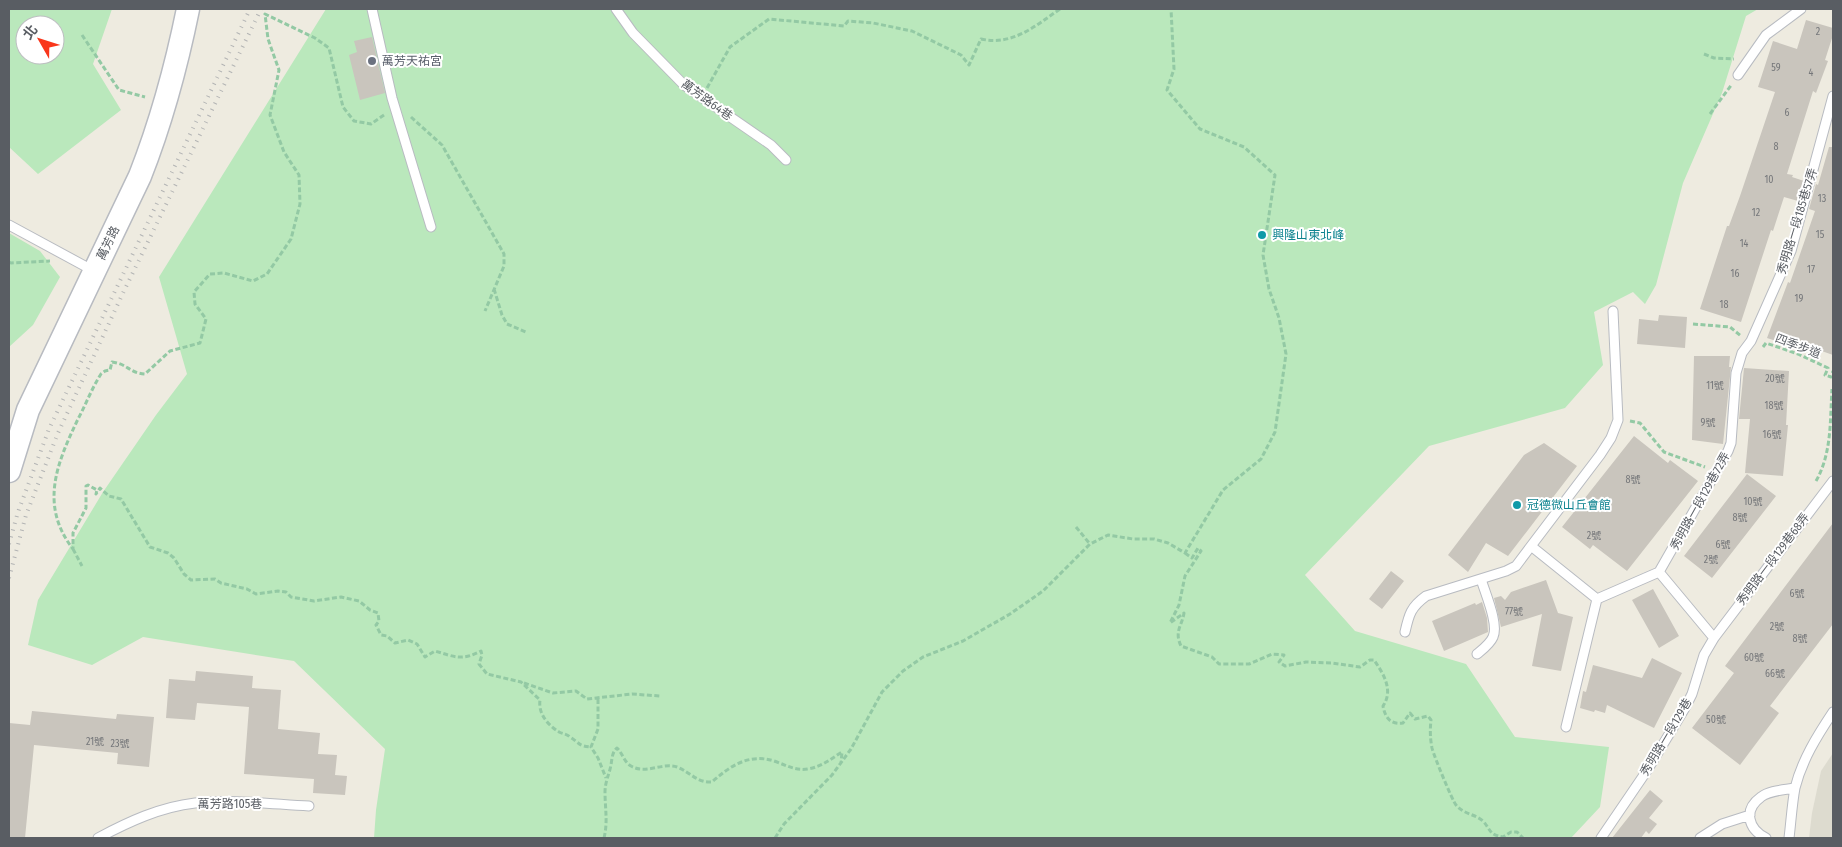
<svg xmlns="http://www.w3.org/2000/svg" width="1842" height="847" font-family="'Fira Sans Condensed','Noto Sans TC',sans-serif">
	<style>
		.education { fill: #dddbcf }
		.green { fill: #bae8bc; fill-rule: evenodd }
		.building { fill: #c9c5bd }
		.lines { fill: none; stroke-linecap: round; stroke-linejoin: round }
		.service-casing { stroke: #b8bbc1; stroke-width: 11 }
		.tertiary-casing { stroke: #b8bbc1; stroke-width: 25 }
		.path { stroke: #93c9a4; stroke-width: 3; stroke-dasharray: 5 2.5; stroke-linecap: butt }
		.service { stroke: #fff; stroke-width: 9 }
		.tertiary { stroke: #fff; stroke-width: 22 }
		.rail { stroke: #b3b4b4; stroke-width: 4; stroke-dasharray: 1 6; stroke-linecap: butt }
		.worship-dot { fill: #6b7280; stroke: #fff; stroke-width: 2 }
		.culture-dot { fill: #0f9aa8; stroke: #fff; stroke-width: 2 }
		.labels { text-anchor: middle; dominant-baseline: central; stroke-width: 4; stroke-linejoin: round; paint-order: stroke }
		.number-label { font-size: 10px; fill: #75777a }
		.worship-label { font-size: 12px; fill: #5b616d; stroke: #fff; text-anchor: start }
		.street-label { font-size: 12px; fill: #595d63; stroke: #fff }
		.culture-label { font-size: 12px; fill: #0d838f; stroke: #fff; text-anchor: start }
	</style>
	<rect width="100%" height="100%" fill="#eeebe0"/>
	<path class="education" d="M1833,753V838H1809L1812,813L1821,771Z"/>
	<path class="green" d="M9,9H112L93,64L121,110L38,174L9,147ZM25,25H55V55H25Z
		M326,9H1758L1746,16L1722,93L1683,183L1656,285L1645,304L1633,292L1594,312L1603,365L1565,408L1429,446L1305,575L1355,631L1466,664L1515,737L1609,747L1600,807L1571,838H374L376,810L385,749L294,661L143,637L92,665L28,645L38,600L103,492L156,415L187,374L159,277Z
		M9,233L40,251L60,277L33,325L9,347Z"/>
	<path class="building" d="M1806,20L1833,28V35L1825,60L1828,61L1816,93L1813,91L1787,174L1793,175L1792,177L1804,181L1798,201L1784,197L1773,231L1771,230L1741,322L1700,309L1727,226H1729L1740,196L1775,92L1758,87L1773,41L1797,49Z
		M372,37L385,93L360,100L349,55L357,52L354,41Z
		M1829,147H1833V355L1799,343L1797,348L1767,338L1788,282L1790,283L1815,211L1809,209L1816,184L1818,185Z
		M1659,315L1687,317L1685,348L1637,344L1639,319L1658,321Z
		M1694,356H1730L1729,367H1731L1723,444L1692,440Z
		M1744,368L1789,371L1786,425H1788L1783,476L1745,473L1750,419H1739Z
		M1634,436L1668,463L1670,460L1698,481L1627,571L1593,545L1590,549L1562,527Z
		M1544,443L1577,466L1508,556L1486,543L1468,572L1448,555L1524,455Z
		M1747,474L1776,496L1712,578L1684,556Z
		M1833,523V624L1770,706L1779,713L1740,765L1692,728L1734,673L1725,666Z
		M1391,571L1404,581L1382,609L1369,599Z
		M1546,580L1558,613L1573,617L1561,671L1532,666L1542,614L1501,627L1494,598L1501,596L1505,600L1511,592Z
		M1653,589L1679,636L1659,648L1632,600Z
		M1482,602L1487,618L1488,632L1444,651L1432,621L1475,603L1476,605Z
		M1652,658L1682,673L1654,728L1607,705L1605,713L1595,710L1594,712L1580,708L1583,691L1586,692L1593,665L1642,678Z
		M196,671L253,676L252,688L281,690L278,729L320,733L318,754L337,755L335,775L347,776L345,795L313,793L314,779L244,774L249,707L197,703L195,720L166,718L169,679L195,681Z
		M32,711L116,719L117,714L154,717L149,767L117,764L118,753L34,745L25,838H9V723L30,725Z
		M1650,790L1663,801L1649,818L1657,824L1649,834L1646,831L1641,838H1612Z"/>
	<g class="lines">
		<defs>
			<path id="service" d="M372,9L392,98L431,227
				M616,9L633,33L684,85L771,145L786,160
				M1738,75L1766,35L1801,9
				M9,225L94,271
				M1531,546L1600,455L1611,438L1618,420L1613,311
				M1659,572L1728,451L1731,443L1736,373L1742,353L1751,341L1791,251L1833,96
				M1405,632C1409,614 1411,607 1426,596L1506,571L1516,566L1531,546L1597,599L1659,572L1714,638
				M1477,654C1483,649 1490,644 1493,637C1499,624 1485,593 1481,579
				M1566,727L1597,599
				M98,838C128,822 160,807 195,803C233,799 271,804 309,806
				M1601,838L1648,769L1685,708L1692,694L1704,655L1714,638L1833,481
				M1700,838L1722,824L1750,815
				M1766,838C1748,829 1743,810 1761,797C1770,790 1785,790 1795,788
				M1789,838C1791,822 1792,804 1795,788C1802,760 1817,736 1833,712"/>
			<path id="tertiary" d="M9,471L28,410L140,176C162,120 176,68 188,9"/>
		</defs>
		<use href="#service" class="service-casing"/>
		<use href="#tertiary" class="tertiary-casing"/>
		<path class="path" d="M82,35L119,90L145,97
			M1704,54L1714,58L1734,59
			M707,88L730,47L769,19L844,26L848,21L873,23L912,31L961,55L969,65L981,39C1013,46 1035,26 1060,9
			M1710,114L1732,84
			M384,115L371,124L354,121L343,107L329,48L315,38L265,14L268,39L279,70L270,115L284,152L299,175L300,204L291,239L267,274L253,281L224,273L210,274L194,292L195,304L206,319L200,343L170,351L145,374C129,373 128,364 112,362L110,370L105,371L101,374C92,388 86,404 78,419C57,463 39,505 73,549V533L86,508V486L88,485L97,490L96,494L100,488L109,496L121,499L150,547L168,553L174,558L184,574L191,580L215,579L221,583L247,589L256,594L278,591L286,592L291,597L314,601L341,597L359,601L370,610L378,613L379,621L376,625L381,635L387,636L395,643L408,640L417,644L425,657L435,651C455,657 462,661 481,651L482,655L479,664L487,674L521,682L540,700C538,714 548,725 559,732C563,734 567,734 570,737C580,743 578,746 591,747
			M411,117L442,145L504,254V266L485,311
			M9,262L11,263L50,261
			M494,289L502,315L507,324L526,332
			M1693,324L1730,327L1741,336
			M1763,347L1766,343L1798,354L1828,368L1825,375L1831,377L1833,371
			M1630,421L1640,423L1664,452L1705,467
			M1816,481C1832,453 1830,420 1832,389
			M1076,527L1090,544
			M73,549L82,566
			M1185,553L1192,558L1198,548L1201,551L1185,576L1179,605L1170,623L1184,613C1182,626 1174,631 1181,646L1212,657L1219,664H1249L1272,654L1284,655L1279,662L1285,666L1306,662L1332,663L1360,667L1370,660H1374C1383,673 1394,690 1383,706C1385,717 1390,725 1403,723L1410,713L1415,719L1428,716L1431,720C1430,729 1430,738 1432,748C1434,756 1452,800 1456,805C1463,814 1475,814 1483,821C1491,830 1489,835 1503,837L1511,832H1517L1523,838
			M524,683L553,693L576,691L587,699L632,694L660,696
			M598,699V729L591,747L598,758L606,778
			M604,838C608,822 605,808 605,792C605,782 609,775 611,765C612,759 612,752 617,748C623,754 624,762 631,766C646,775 662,762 677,767C690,772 697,783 712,782C730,766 749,753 774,761C786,765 795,771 808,769C821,767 831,759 842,752L841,763
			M775,838L784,824L832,775L851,749L882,692L903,671L923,657L963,641L1010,614L1043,591L1090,544L1108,535L1133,539H1154L1168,543L1185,553L1223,490L1261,459L1275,432L1286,354L1279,318L1269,289L1263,255L1275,175L1244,147L1200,129L1167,90L1174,69L1171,9"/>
		<use href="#service" class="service"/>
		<use href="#tertiary" class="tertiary"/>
		<path class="rail" d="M9,544L18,512L49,429L250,9
			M9,578L26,515L58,433L123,293L261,9"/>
	</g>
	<circle class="worship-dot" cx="372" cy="61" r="5"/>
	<g class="culture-dot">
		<circle cx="1262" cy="235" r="5"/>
		<circle cx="1517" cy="505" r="5"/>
	</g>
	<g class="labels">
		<g class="number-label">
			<text x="1818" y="32">2</text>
			<text x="1776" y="68">59</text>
			<text x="1811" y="73">4</text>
			<text x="1787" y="113">6</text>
			<text x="1776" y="147">8</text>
			<text x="1769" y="180">10</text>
			<text x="1822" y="199">13</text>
			<text x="1756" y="213">12</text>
			<text x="1820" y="235">15</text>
			<text x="1744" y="244">14</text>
			<text x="1811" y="270">17</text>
			<text x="1735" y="274">16</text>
			<text x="1799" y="299">19</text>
			<text x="1724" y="305">18</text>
			<text x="1775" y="379">20號</text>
			<text x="1715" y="386">11號</text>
			<text x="1774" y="406">18號</text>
			<text x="1708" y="423">9號</text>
			<text x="1772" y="435">16號</text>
			<text x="1633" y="480">8號</text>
			<text x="1753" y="502">10號</text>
			<text x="1740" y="518">8號</text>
			<text x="1594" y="536">2號</text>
			<text x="1723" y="545">6號</text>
			<text x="1711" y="560">2號</text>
			<text x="1797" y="594">6號</text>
			<text x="1514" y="612">77號</text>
			<text x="1777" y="627">2號</text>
			<text x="1800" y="639">8號</text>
			<text x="1754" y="658">60號</text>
			<text x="1775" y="674">66號</text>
			<text x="1716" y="720">50號</text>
			<text x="95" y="742">21號</text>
			<text x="120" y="744">23號</text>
		</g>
		<g class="worship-label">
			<text x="382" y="61">萬芳天祐宮</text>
		</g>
		<g class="street-label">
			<text transform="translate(707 100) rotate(36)">萬芳路64巷</text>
			<text transform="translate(1797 221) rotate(-73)">秀明路一段185巷57弄</text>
			<text transform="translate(108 243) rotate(-64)">萬芳路</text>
			<text transform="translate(1798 346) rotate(21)">四季步道</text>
			<text transform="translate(1700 501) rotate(-61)">秀明路一段129巷72弄</text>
			<text transform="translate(1773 559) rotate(-53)">秀明路一段129巷68弄</text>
			<text transform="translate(1666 737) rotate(-59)">秀明路一段129巷</text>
			<text x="230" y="804">萬芳路105巷</text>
		</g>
		<g class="culture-label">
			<text x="1272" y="235">興隆山東北峰</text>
			<text x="1527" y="505">冠德微山丘會館</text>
		</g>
	</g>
	<rect width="1842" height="847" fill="none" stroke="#595d63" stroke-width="20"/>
	<g transform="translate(40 40) rotate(309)"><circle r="24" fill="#ffffff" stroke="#bdbec1"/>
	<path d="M0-4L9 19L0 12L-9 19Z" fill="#f9361b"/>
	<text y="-8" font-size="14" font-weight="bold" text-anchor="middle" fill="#595d63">北</text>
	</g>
</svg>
